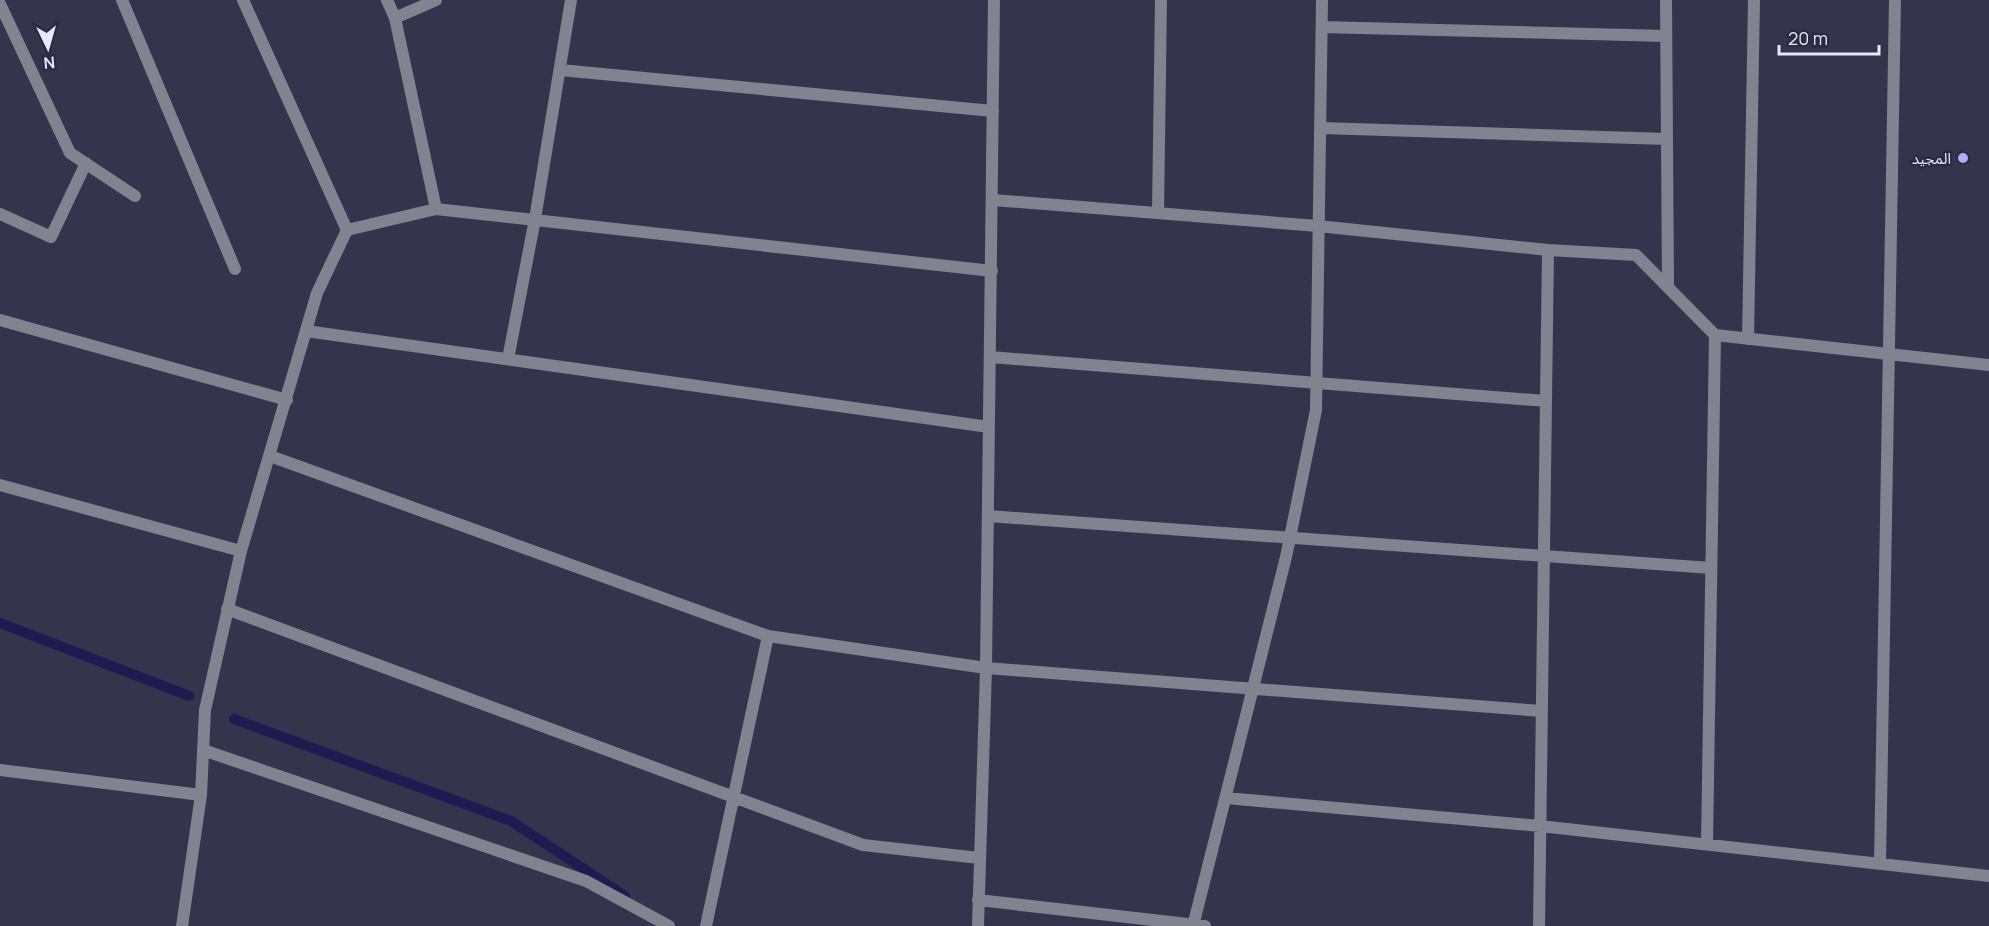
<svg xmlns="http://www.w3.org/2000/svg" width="1989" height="926" font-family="Manrope,'Noto Sans Arabic',sans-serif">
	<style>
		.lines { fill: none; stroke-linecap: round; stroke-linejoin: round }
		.stream { stroke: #201a50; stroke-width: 10 }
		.street { stroke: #828390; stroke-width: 12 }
		.poi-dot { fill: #aeaefb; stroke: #2a2a43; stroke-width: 2 }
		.labels { text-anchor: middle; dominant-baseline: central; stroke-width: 4.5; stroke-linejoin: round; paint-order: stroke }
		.poi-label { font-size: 15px; fill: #e7e8f9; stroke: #2a2a43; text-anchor: end }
	</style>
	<rect width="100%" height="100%" fill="#34344d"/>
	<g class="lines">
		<path class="stream" d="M0,623L189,696
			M234,719L511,821L625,896"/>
		<path class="street" d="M122,0L235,269
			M243,0L347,230
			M387,0L395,18L436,0
			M1666,0L1668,287
			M0,4L70,153L135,196
			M395,18L436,209
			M1322,27L1666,36
			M560,70L993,111
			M1321,128L1667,139
			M993,200L1318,226L1548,250L1636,255L1715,335L1989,365
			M1158,213L1161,0
			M0,214L51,237L86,163
			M0,320L287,400
			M306,331L989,427
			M1748,339L1754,0
			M990,357L1546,401
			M508,359L535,219L571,0
			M270,456L768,636L986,668L1541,711
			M0,485L241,551
			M988,516L1711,568
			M227,609L863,845L979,858
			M203,750L586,881L669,926
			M0,770L201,795
			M1226,798L1540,826L1989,876
			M1707,844L1715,335
			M1880,864L1895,0
			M978,900L1205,926
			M182,926L201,795L205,710L241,551L317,293L347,230L436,209L992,271
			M706,926L768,636
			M978,926L986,668L994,0
			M1193,926L1286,557L1316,410L1322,0
			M1539,926L1548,250"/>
	</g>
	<circle class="poi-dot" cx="1963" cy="158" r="6"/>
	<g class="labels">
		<g class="poi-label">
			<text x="1951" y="158">المجید</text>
		</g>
	</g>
	<g transform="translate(48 48) rotate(175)" stroke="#2a2a43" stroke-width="4.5" paint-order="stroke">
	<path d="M0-4.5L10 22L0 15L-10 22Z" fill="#e7e8f9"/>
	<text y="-9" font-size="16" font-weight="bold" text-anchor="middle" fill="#e7e8f9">N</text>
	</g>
	<path d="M1779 45v9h100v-9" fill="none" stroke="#e7e8f9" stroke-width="3"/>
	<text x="1788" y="45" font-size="18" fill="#e7e8f9" stroke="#2a2a43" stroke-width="4.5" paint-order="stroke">20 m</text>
</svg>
